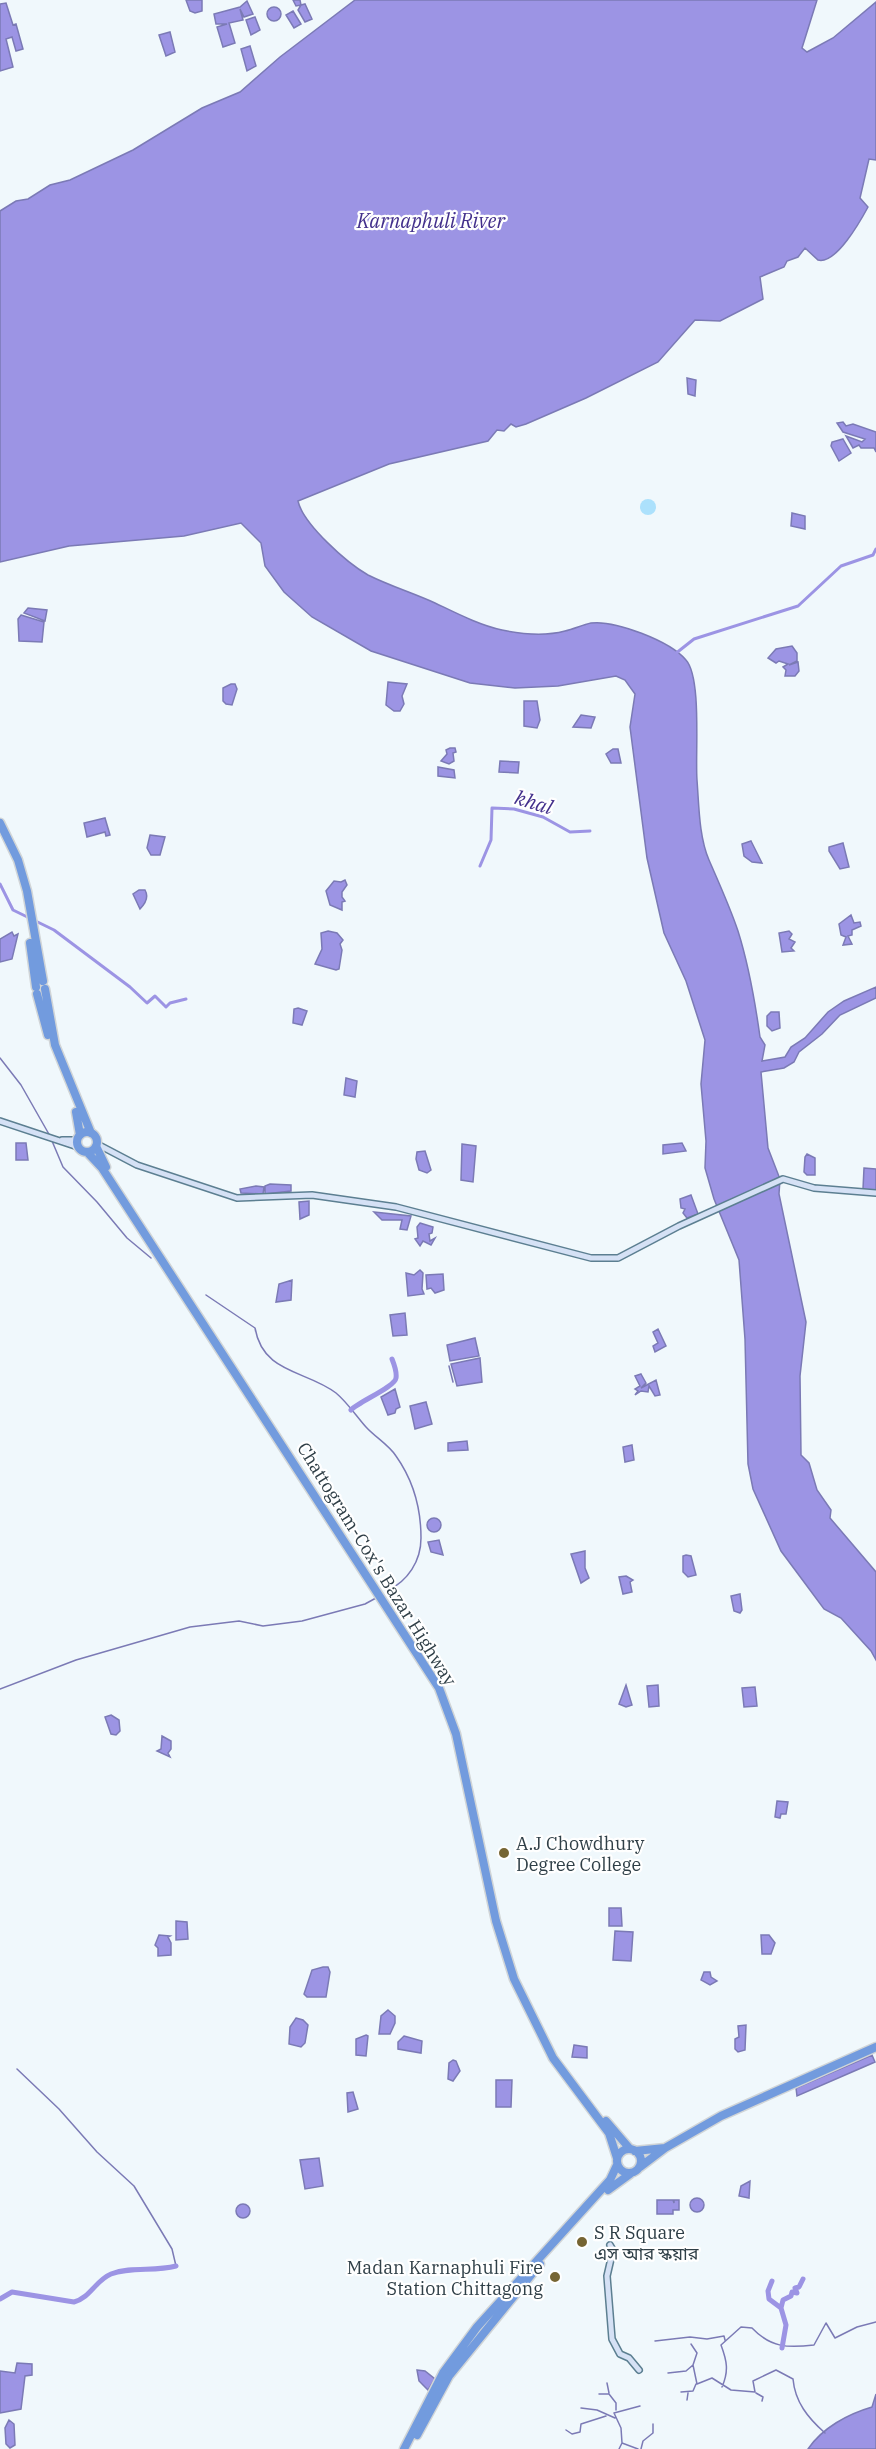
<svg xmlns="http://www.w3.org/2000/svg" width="876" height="2449" font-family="'IBM Plex Serif','Noto Sans Bengali',serif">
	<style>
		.green { fill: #ace1fc }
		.water { fill: #9c94e4; stroke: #7b7ab5; stroke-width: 1.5 }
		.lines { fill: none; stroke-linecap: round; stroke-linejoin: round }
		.stream { stroke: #7b7ab5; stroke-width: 1.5 }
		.canal { stroke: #9c94e4; stroke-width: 3 }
		.river { stroke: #9c94e4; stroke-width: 5 }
		.secondary-casing { stroke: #5c7f91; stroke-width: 8 }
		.highway-casing { stroke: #d1d5d7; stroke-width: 11 }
		.secondary { stroke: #d5e1f5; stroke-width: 5 }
		.highway { stroke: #729bde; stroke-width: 8 }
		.poi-dot { fill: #766533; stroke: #fff; stroke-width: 2 }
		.labels { text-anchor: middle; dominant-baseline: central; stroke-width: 4.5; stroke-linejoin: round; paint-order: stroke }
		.street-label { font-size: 18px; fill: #2f3f47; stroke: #fff }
		.poi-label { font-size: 18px; fill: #2f3f47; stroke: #fff; text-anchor: start }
		.water-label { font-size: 20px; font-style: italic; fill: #43308c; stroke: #fff }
	</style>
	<rect width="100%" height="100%" fill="#f0f8fc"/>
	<path class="green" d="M640 507a8 8 0 1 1 16 0a8 8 0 1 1-16 0Z"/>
	<path class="water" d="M186,0H202V11L195,13L190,11Z
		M293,0H300L301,5L305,4L312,19L305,22L298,10L301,5L296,6Z
		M355,0H817L802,48L807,52L833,38L876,2V160L869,159L860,198L868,207C861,220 836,265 818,260L805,248L798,257L787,261L784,267L760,277L763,299L720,321L695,320L658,362L586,398L526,424L516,427L511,424L504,431L497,430L488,441L389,464L298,501C303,524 347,563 368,575C390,586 413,593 435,603C456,613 479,625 502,630C521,634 546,636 565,631C574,629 582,625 591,623C615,620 670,641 686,660C702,678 695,755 697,780C699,806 699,837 709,860C719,883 730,907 738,931C749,966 755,1001 760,1037L765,1045L762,1061L785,1057L791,1047L805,1038L828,1012L844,1001L876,987V998L840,1015L822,1034L799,1052L794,1062L784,1068L761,1072L768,1148L780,1179L779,1194L806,1322L800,1376L801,1455L809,1463L817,1490L831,1510L830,1518L876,1572V1660L871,1651L841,1618L824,1609L781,1551L753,1489L748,1464L745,1339L739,1260L714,1199L705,1168L706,1141L701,1084L705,1040L686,981L664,933L647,858L630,727L635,694L625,680L616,676L558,686L515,688L470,683L371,651L312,617L284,592L265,566L261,543L241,523L184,536L69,546L0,562V211L16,201L28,199L50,185L70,180L133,150L202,108L240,92L280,57Z
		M247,1L253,14L244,17L240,9L243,20L229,23L235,43L223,47L217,27L227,24H216L214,14L240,7Z
		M6,3L13,25L16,24L23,49L16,51L12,37L6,39L13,67L0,71V4Z
		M267 14a7 7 0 1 1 14 0a7 7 0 1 1-14 0Z
		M293,11L301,24L294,28L286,15Z
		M255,17L260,30L251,35L246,20Z
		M170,32L175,52L166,56L159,35Z
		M250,46L256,66L247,71L241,49Z
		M687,378L696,380L695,396L688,394Z
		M843,422L846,426L853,424L876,432V452L874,448H861L859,445L853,448L846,436L862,442L865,439L843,432L837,423Z
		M843,439L851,453L839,461L831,446L832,442Z
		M792,513L805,516V529L791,526Z
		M28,608L47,610L45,621L24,613Z
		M21,615L44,622L42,642L19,641L18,619Z
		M792,646L797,653V661L789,665L798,662L799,671L795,676H785L786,670L783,667L788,664L779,661L776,663L768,658L776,649Z
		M388,682L407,684L402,696L404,704L400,711H394L386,705Z
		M231,684H235L237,689L232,705L226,704L223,701V688Z
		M524,701H537L540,720L537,728L524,726Z
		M581,715L595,717L591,728L573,727Z
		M450,748H455L456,752L453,753L454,761L449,764L441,761L447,754L446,750Z
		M613,749H618L621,763H611L606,754Z
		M500,761L519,762L518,773L499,772Z
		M438,767L454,770L455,778L438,776Z
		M105,818L110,835L106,836L105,832L87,837L84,823Z
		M150,835L165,837L160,855H151L147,848Z
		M751,841L762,863L752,862L744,856L742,844Z
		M843,843L849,867L840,869L829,851V847Z
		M345,880L347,885L342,892V897L345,901L342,902V910L330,905L326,891L334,881L341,882Z
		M139,890H145C149,897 145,904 140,909L133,894Z
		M851,915L854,923L860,922L861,926L852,930V935L848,936L852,944L843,945L846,937L841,935L839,924Z
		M328,931L337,933L343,940L340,944L342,950L339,969L336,970L315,964L322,949L321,933Z
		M789,931L792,934L789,939L795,942L791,948L794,951L782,952L779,933Z
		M12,932L14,936L18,934L12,959L0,962V939Z
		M298,1008L307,1011L302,1025L293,1023L294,1009Z
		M771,1012H779L780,1028L772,1031L767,1026V1016Z
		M346,1078L357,1081L355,1097L344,1095Z
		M16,1143H26L28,1160H16Z
		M682,1143L686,1151L663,1154V1145Z
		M462,1144L476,1146L473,1182L461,1180Z
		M425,1151L431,1170L427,1173L419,1170L416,1159L417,1152Z
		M807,1154L815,1158V1175H807L804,1172L805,1157Z
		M864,1168L876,1169V1192L863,1189Z
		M270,1184L291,1185V1191L265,1194V1186Z
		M256,1186L264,1187L263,1194L241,1193L240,1189Z
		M691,1195L698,1214L687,1218L683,1213L685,1209L681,1208L680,1199Z
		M309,1201V1215L300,1219L299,1202Z
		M374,1212L411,1216L407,1230L400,1229L402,1220H382Z
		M420,1223L433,1227L432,1233L429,1234L430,1241L435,1238L431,1245L423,1241L420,1246L415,1239L418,1238L417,1227Z
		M420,1270L423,1273L422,1289L424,1294L408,1296L406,1273L414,1275Z
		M443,1274L444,1290L435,1293L431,1288L427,1289L426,1275Z
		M292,1280L291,1300L276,1302L279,1284Z
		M405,1313L407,1335L393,1336L390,1315Z
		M658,1329L666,1346L655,1352L653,1346L658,1343L653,1332Z
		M475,1338L479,1356L450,1361L447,1345Z
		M480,1358L482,1382L457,1386L451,1364Z
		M641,1374L646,1383L641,1388L656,1380L660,1395L655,1396L649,1386L648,1392L641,1391L635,1395L638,1391L635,1389L640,1386L635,1376Z
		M395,1389L400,1407L396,1409L395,1413L388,1415L381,1397Z
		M426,1402L432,1424L415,1429L410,1406Z
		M467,1441L468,1450L448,1451V1443Z
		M632,1445L634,1460L625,1462L623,1447Z
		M427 1525a7 7 0 1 1 14 0a7 7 0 1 1-14 0Z
		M439,1540L443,1555L431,1552L428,1542Z
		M585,1551V1568L589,1578L581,1583L571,1554Z
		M686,1555L691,1556L696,1575L688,1577L683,1572V1556Z
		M626,1576L633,1580L630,1582L632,1592L623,1594L619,1577Z
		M740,1594L742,1610L740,1613L734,1611L731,1596Z
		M626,1685L632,1705L626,1707L619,1704Z
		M658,1685L659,1706L649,1707L647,1686Z
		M755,1687L757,1706L744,1707L742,1688Z
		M111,1715L119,1720L120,1731L116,1735L111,1734L105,1717Z
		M162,1736L171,1741V1749L168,1753L170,1757L157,1751L161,1749Z
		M777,1801L788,1802L786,1814H781L780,1818L775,1817Z
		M609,1908H621L622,1926H609Z
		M176,1921L187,1922L188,1939L176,1940Z
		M615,1931L633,1932L631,1961L613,1960Z
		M159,1935L170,1936L168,1937L171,1943V1955L158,1956V1948L155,1945Z
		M761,1935H769L775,1943L771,1954H762Z
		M323,1967H328L330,1972L326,1997H307L304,1994L312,1970Z
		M704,1972H710L711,1977L717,1981L710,1985L701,1980Z
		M388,2010L395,2016V2023L390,2034H379L381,2016Z
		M296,2018L303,2020L308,2025L305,2043L301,2047L289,2044L290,2027Z
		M746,2025L745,2050L738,2052L735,2049V2039L739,2037L738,2026Z
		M366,2035L368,2036L366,2056L356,2055V2039Z
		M404,2036L422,2041L421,2053L398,2049V2042Z
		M574,2045L587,2047V2058L572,2057Z
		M872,2055L875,2062L797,2096L796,2088Z
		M453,2060L456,2061L460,2071L453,2081L448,2079L449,2063Z
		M496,2080H512L511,2107H496Z
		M353,2092L358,2109L348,2112L347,2093Z
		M319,2158L323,2186L305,2189L300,2160Z
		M750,2181L749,2198L739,2196L741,2186Z
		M690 2205a7 7 0 1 1 14 0a7 7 0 1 1-14 0Z
		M657,2200H673L674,2203V2200H679V2210H673V2214H657Z
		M236 2211a7 7 0 1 1 14 0a7 7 0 1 1-14 0Z
		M17,2363L32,2364V2375L25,2376L21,2409L0,2413V2371L15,2373Z
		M417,2370L425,2371L435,2379L428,2390L419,2381Z
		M876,2394V2449H808C822,2428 848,2414 872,2407Z
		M9,2420L14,2424L15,2445L10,2448L6,2444L5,2428Z"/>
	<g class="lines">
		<path class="stream" d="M0,1058L21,1085L50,1136
			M52,1141L63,1167L97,1202L127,1238L151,1258
			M206,1295L255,1328C263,1374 306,1370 336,1393C347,1402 357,1417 366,1427C375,1437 389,1445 396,1456C413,1480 421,1509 421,1538C421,1561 408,1581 387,1591
			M449,1366L453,1382
			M0,1689L76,1660L190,1627L239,1621L263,1626L302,1621L365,1604L376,1598
			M17,2069L59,2109L97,2152L134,2186L172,2249L176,2266
			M655,2341L690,2337L707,2339L724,2336L725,2340
			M691,2344L697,2353L693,2365
			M668,2373L686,2371L693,2365L697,2384L712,2378L731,2390L755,2392L753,2381L776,2370L793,2379C795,2402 808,2418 825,2433
			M607,2383L609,2393
			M722,2387C729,2371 727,2361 721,2345L741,2327L752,2328C771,2348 788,2348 814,2345L826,2323L835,2338L857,2327L876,2322
			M681,2392L693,2391L696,2384
			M756,2393L763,2397L762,2401
			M599,2394H609L616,2403V2410
			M687,2400L688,2393
			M581,2408L597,2410L615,2418
			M566,2430L572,2434L580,2432L581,2424L606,2416
			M619,2449L622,2443
			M638,2449L622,2443L621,2428L614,2413L640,2406
			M641,2449L643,2441L653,2433V2424"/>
		<path class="canal" d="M675,654L694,639L798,606L841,566L873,555L876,549
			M480,866L491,840L492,808L514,809L543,817L570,832L590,831
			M0,884L13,910L54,930L130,987L147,1003L155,996L166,1007L170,1003L186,999"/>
		<path class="river" d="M351,1410C358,1402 395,1387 396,1378C397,1372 394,1364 392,1359
			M772,2281L768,2291L769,2299L781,2308
			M0,2299L12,2292L74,2302C90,2298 96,2280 111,2274C132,2266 154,2272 176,2266
			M782,2348L786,2325L781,2308L783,2300L791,2296L792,2292L797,2293L795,2288L799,2287L803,2279"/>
		<defs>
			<path id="secondary" d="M0,1121L78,1147
				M62,1140H77
				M97,1144L137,1165L237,1198L312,1195L396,1207L591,1258H618L679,1226L783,1179L814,1188L876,1193
				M610,2245L613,2250L607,2276L612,2339L620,2354L629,2358L639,2370"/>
			<path id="highway" d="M0,823L18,860L27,891L43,981
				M30,943L36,987
				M45,989L55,1045L91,1133
				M37,994L48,1035
				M76,1112L80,1135
				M77 1142a10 10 0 1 1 20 0a10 10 0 1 1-20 0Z
				M96,1146L106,1167
				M87,1152L102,1168L439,1688L456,1734L496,1921L514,1979L553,2058L609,2133L617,2158
				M606,2121L630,2149
				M617 2161a12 12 0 1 1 24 0a12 12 0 1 1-24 0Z
				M635,2151L665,2148
				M640,2167L665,2148L721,2116L876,2047
				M608,2190L630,2174
				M417,2435L449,2376L540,2264
				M404,2449L443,2373L477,2327L610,2180L617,2165"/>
		</defs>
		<use href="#secondary" class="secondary-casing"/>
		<use href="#highway" class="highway-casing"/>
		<use href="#secondary" class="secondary"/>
		<use href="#highway" class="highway"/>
	</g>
	<g class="poi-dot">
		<circle cx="504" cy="1853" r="6"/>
		<circle cx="582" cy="2242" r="6"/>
		<circle cx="555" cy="2277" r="6"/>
	</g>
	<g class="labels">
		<g class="street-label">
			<text transform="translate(377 1564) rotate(58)">Chattogram-Cox's Bazar Highway</text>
		</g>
		<g class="poi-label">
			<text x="516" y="1843">A.J Chowdhury<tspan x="516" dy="21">Degree College</tspan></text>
			<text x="594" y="2232">S R Square<tspan x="594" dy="21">এস আর স্কয়ার</tspan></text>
			<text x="543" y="2267" text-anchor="end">Madan Karnaphuli Fire<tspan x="543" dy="21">Station Chittagong</tspan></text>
		</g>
		<g class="water-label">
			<text x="431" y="220">Karnaphuli River</text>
			<text transform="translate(534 802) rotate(17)">khal</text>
		</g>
	</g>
</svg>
